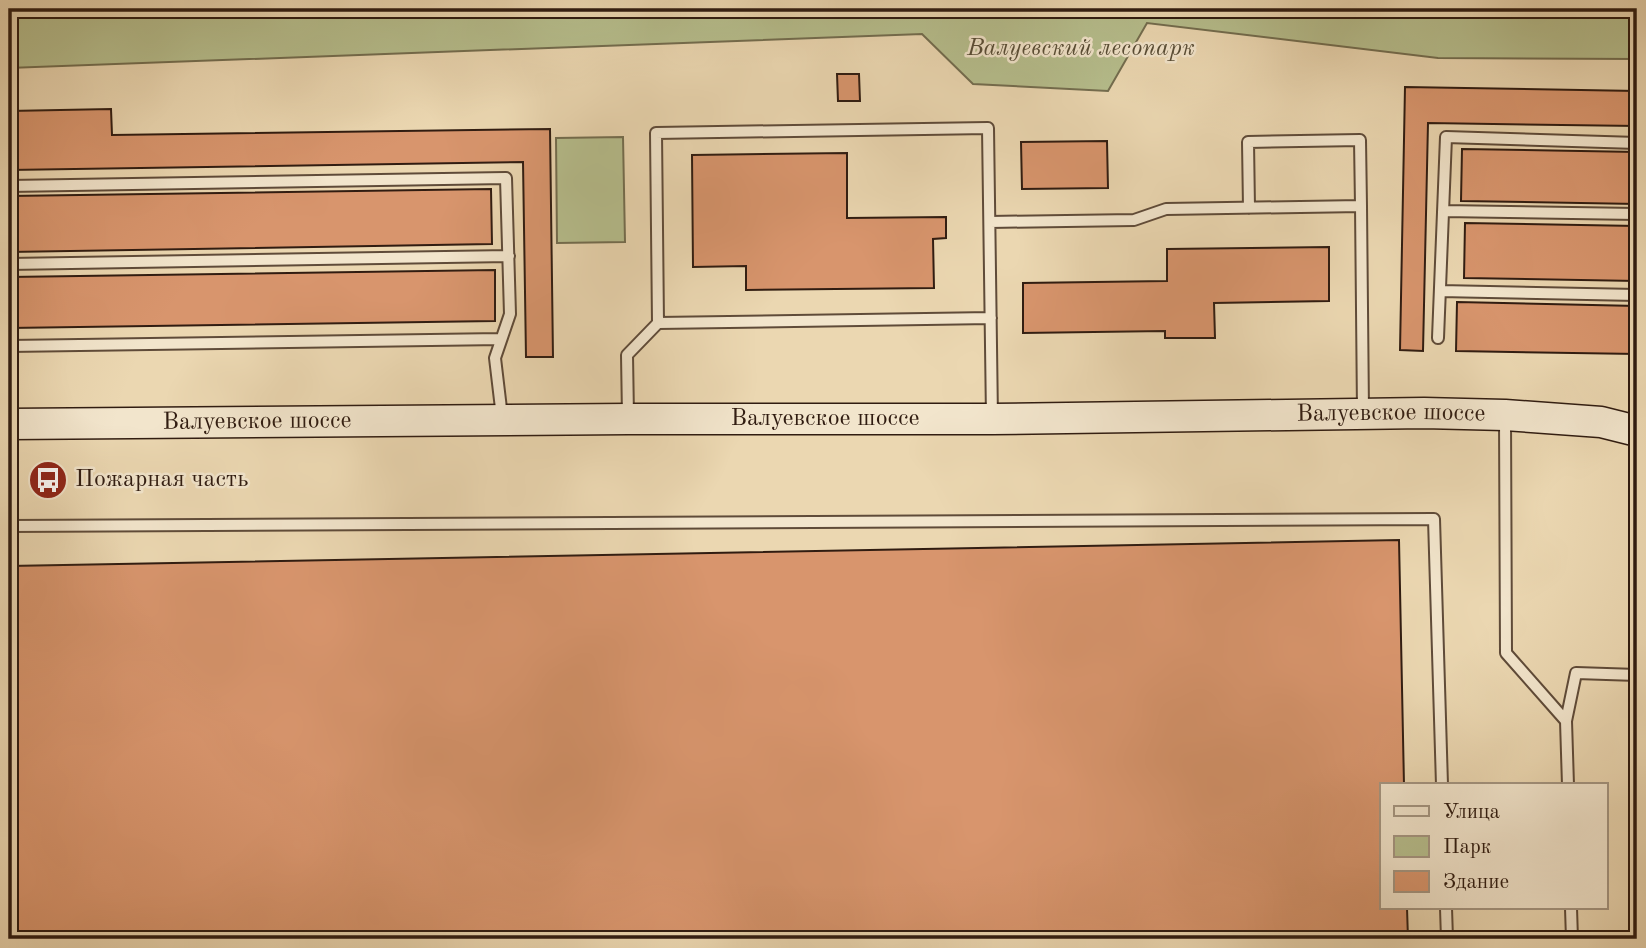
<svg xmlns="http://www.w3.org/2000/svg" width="1646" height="948" font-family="'Old Standard TT',serif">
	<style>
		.green { fill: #b6be8d; stroke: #736d4f; stroke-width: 2 }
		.building { fill: #d8956d; stroke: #301c11; stroke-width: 2 }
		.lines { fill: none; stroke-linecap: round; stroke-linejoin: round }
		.lane-casing { stroke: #5f4b39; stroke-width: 14 }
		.secondary-casing { stroke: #301c11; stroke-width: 33 }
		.lane { stroke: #f2e5cc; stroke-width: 10 }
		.secondary { stroke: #f2e5cc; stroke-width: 30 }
		.labels { text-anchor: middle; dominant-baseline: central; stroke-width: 5; stroke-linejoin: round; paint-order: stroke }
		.park-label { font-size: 24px; font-style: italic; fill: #584d36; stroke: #f2e5cc }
		.street-label { font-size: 24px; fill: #301c11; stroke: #f2e5cc }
		.poi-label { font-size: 24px; fill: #301c11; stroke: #f2e5cc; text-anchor: start }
	</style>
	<rect width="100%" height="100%" fill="#ebd7b1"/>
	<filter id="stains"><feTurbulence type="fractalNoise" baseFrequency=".00286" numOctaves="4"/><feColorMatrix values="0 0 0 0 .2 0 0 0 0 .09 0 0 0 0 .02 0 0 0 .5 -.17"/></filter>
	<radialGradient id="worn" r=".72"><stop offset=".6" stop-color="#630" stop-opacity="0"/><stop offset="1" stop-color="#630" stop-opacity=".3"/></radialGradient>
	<path class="green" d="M9,9H1637V59L1438,58L1147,23L1108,91L973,84L922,34L9,68Z
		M623,137L625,242L557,243L556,138Z"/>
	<path class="building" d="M837,74H859L860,101H838Z
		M1405,87L1637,91V126L1428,123L1423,351L1400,350Z
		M111,109L112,135L550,129L553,357H526L523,162L9,170V111Z
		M1107,141L1108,188L1022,189L1021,142Z
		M1462,149L1637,152V204L1461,201Z
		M847,153V218L946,217V238L933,239L934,288L746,290V266L693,267L692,155Z
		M491,189L492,244L9,252V196Z
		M1465,223L1637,226V281L1464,278Z
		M1329,247V301L1214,303L1215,338H1165V331L1023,333V283L1167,281V249Z
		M495,270V321L9,328V277Z
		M1457,302L1637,306V354L1456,351Z
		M1399,540L1404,785H1382V908H1407L1408,939H9V566Z
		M1632,761H1637V939H1633Z"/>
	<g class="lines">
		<defs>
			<path id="lane" d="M9,186L506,178L510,314L495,358L502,417
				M1249,208L1248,142L1360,140L1361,206
				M1443,211L1637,214
				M990,222L1134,220L1166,209L1361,206L1363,411
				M9,264L509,256
				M1440,291L1637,295
				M991,318L658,323L656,133L988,128L992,418
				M1438,338L1446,137L1637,143
				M9,346L501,339
				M628,416L627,355L658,323
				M1505,418L1506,653L1566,721
				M9,526L1434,519L1442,785
				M1568,785L1566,721L1576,673L1637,675
				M1446,908L1447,939
				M1571,908L1572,939"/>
			<g id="secondary">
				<path id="s1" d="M9,424L628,419H992L1424,413L1505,415L1601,422L1637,431"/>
			</g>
		</defs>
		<use href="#lane" class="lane-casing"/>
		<use href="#secondary" class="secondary-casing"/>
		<use href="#lane" class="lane"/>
		<use href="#secondary" class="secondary"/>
	</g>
	<defs>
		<symbol id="bus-disc" viewBox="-11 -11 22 22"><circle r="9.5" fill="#8f2418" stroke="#f2e5cc"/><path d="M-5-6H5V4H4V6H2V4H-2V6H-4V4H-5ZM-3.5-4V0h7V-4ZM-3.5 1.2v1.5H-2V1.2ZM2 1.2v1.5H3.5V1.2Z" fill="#fff"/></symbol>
	</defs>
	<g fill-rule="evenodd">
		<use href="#bus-disc" x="26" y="458" width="44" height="44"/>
	</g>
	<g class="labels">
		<g class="park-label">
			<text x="1081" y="49">Валуевский лесопарк</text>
		</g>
		<g class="street-label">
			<text stroke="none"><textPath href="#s1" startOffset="1382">Валуевское шоссе</textPath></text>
			<text stroke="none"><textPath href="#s1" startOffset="816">Валуевское шоссе</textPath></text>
			<text stroke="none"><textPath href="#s1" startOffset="248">Валуевское шоссе</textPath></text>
		</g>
		<g class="poi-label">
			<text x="75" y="480">Пожарная часть</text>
		</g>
	</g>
	<rect width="1646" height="948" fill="none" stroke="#ebd7b1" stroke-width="35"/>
	<rect x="10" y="10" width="1625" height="927" fill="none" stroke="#301c11" stroke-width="3.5"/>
	<rect x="18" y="18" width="1611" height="913" fill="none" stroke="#301c11" stroke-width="2"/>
	<rect x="1380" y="783" width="228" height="126" fill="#f2e5cc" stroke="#a49581" stroke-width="2"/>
	<rect x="1394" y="806" width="35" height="10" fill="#f2e5cc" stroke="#a49581" stroke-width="2"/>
	<text x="1443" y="818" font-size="21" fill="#301c11">Улица</text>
	<rect x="1394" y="836" width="35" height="21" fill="#b6be8d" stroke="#a49581" stroke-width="2"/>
	<text x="1443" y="853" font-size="21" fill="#301c11">Парк</text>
	<rect x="1394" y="871" width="35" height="21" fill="#d8956d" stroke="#a49581" stroke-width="2"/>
	<text x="1443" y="888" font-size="21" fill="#301c11">Здание</text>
	<rect width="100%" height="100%" filter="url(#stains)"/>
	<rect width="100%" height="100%" fill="url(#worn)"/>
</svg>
